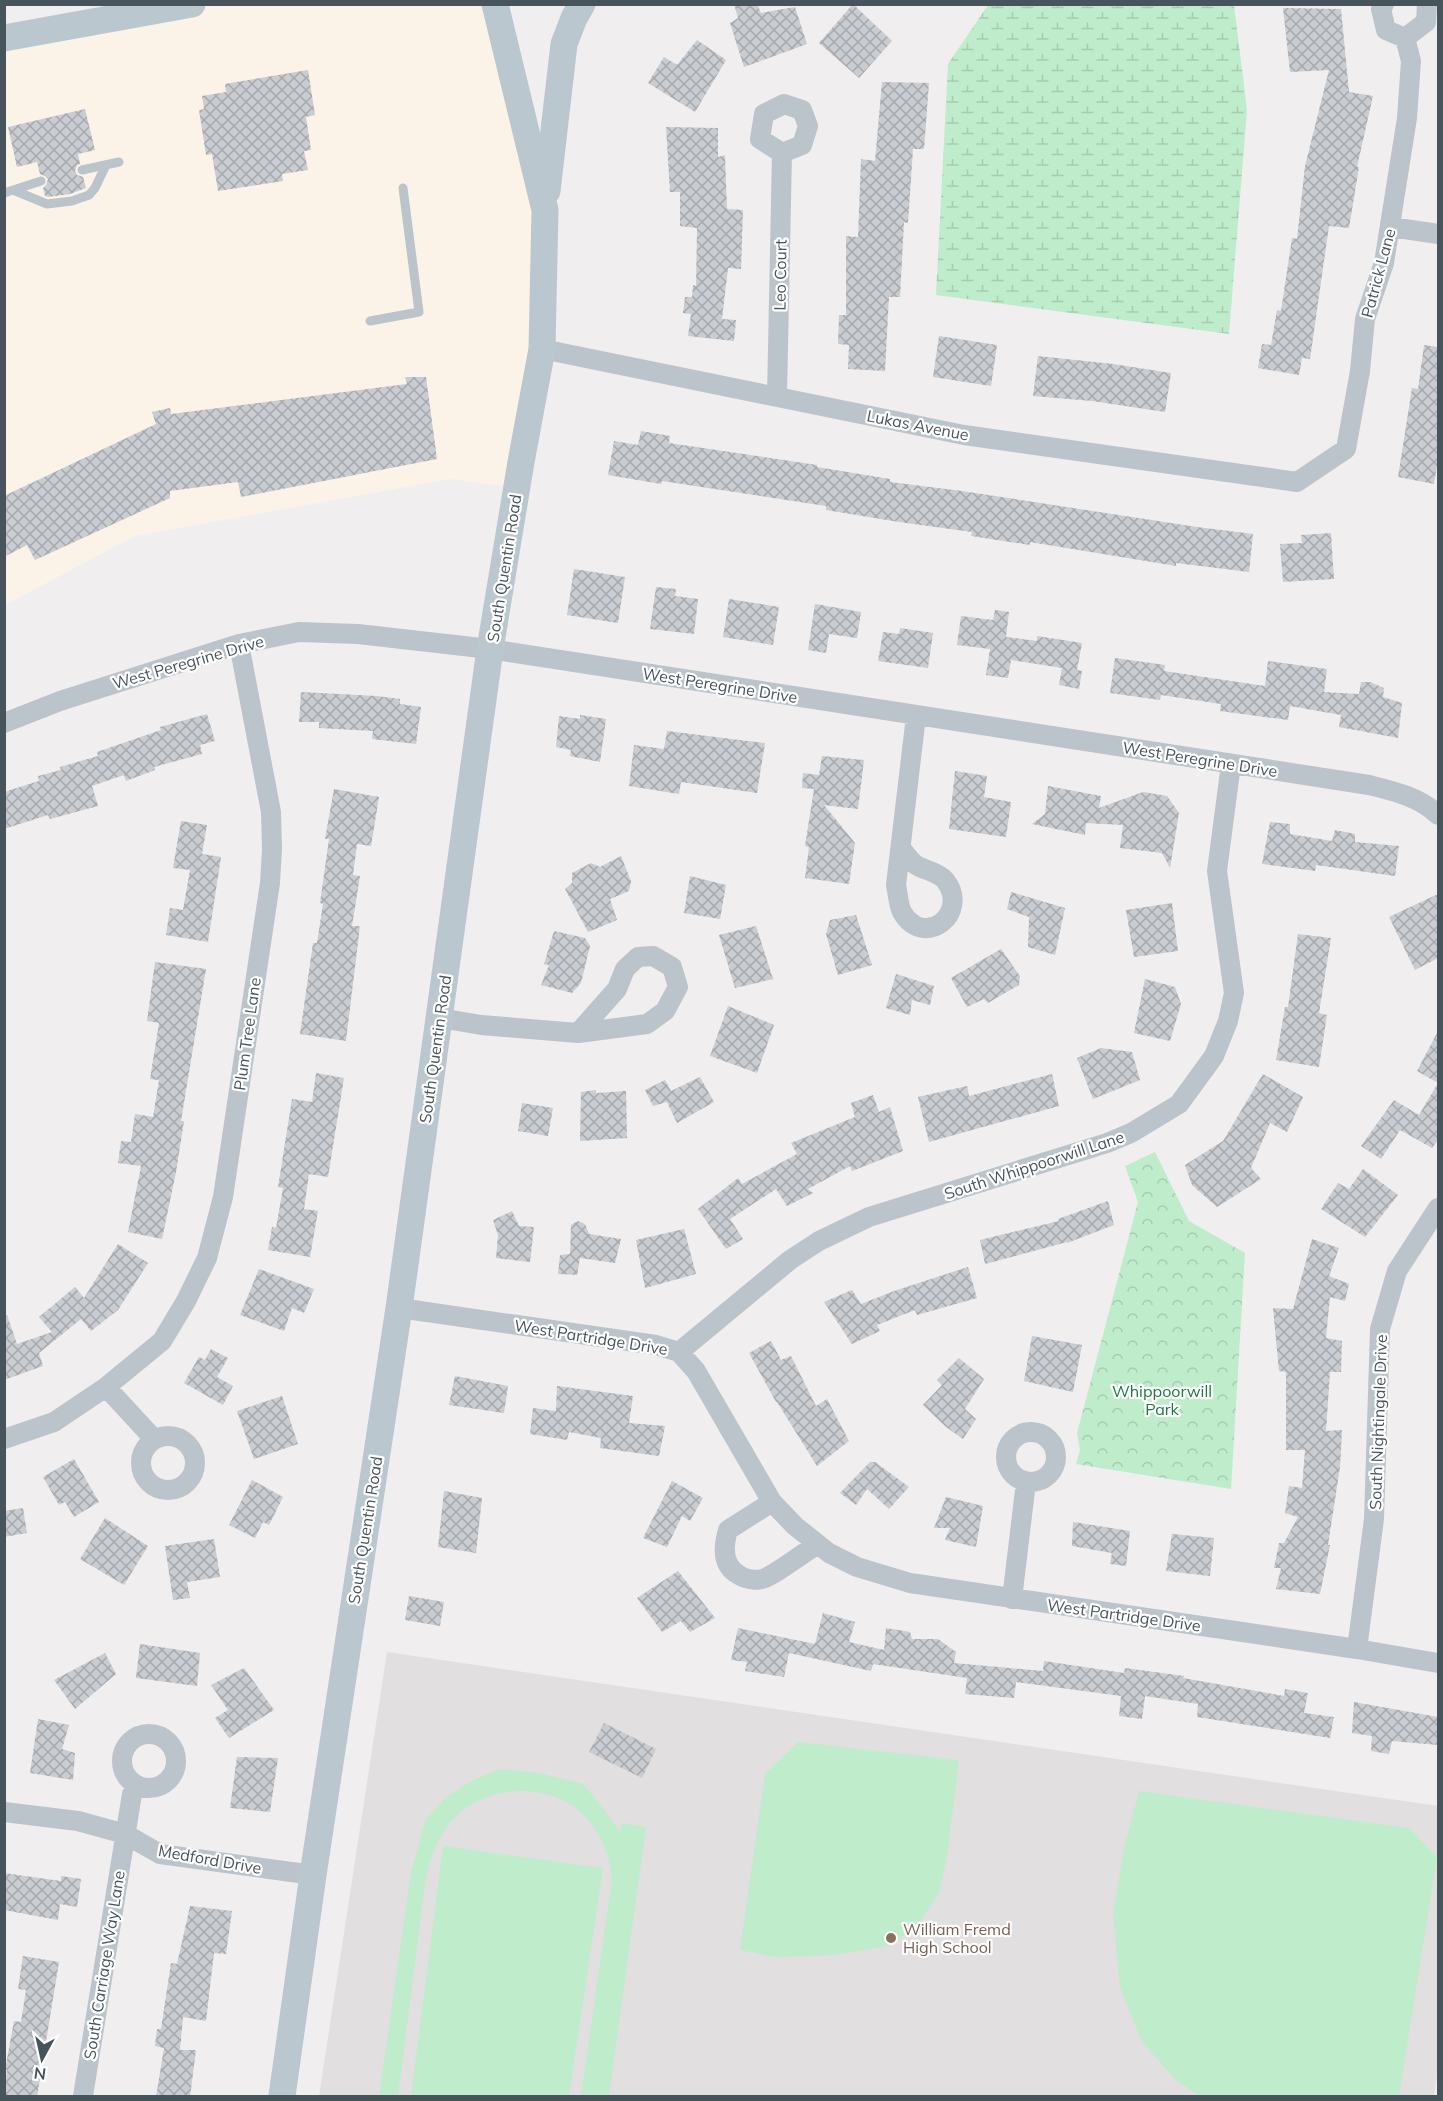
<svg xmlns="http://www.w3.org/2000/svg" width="1443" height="2101" font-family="Mulish,sans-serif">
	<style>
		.commercial { fill: #fbf3e8 }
		.education { fill: #e2dfe0 }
		.grass { fill: #bfeccb }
		.wetland { fill: url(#wetland-marsh) }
		.park { fill: url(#park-crowns) }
		.building { fill: url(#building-cross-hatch) }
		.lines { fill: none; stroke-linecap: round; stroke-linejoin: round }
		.lane { stroke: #bbc4ca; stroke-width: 9 }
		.street { stroke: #bbc4ca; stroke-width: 20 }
		.secondary { stroke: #bbc7cf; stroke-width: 27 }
		.education-dot { fill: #8d6e63; stroke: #fff; stroke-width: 2 }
		.labels { text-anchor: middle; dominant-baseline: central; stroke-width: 4.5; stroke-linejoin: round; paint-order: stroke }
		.street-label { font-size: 16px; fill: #48545b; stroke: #fff }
		.park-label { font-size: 16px; fill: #1c783f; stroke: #fff }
		.education-label { font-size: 16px; fill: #785e54; stroke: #fff; text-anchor: start }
	</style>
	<defs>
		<pattern id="wetland-marsh" width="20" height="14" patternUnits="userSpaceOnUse" patternTransform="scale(1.5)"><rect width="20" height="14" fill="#bfeccb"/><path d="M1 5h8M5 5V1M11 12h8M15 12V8" fill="none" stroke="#a6ccb1"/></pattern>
		<pattern id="park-crowns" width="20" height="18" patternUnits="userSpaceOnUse" patternTransform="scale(1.5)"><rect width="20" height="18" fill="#bfeccb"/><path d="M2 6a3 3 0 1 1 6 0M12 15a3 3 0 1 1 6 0" fill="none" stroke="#a6ccb1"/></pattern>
		<pattern id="building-cross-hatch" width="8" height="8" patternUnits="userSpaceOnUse" patternTransform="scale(1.5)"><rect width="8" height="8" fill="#c9ccd1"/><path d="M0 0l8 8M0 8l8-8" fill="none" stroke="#a5a8ad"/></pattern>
	</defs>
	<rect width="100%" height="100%" fill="#f1eeef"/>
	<path class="commercial" d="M191,5H495L545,210L517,488L450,479L135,536L5,605V38Z"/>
	<path class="education" d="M387,1652L1438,1806V2070L1434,2096H319Z"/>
	<path class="grass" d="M798,1742L959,1760L947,1856L939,1893L919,1923L892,1945L837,1955L775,1957L740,1950L765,1774Z
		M500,1769L539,1773L583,1784L603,1808L620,1832L622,1823L646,1827L609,2096H581L612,1879C609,1858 604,1840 591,1823C560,1782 490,1781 455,1817C437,1836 430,1858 425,1883L398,2096H379L411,1872L425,1821L445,1798L473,1780Z
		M1139,1791L1409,1828L1437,1857L1399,2096H1200L1177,2081L1142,2042L1120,1987L1113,1914L1124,1848Z
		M443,1846L603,1868L569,2096H411Z"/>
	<path class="wetland" d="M988,5H1234L1247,110L1229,334L936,295L948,64Z"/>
	<path class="park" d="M1155,1152L1189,1221L1245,1253L1231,1489L1076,1464L1080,1450L1077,1433L1138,1202L1125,1166Z"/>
	<path class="building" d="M734,4H757L761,13L795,7L807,44L744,67L730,23L738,18Z
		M853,4L892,41L859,78L819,43Z
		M1283,8L1341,9L1349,92L1373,96L1357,167H1359L1349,228L1329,226L1310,359L1302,358L1299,375L1258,368L1262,344L1271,345L1277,310L1281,311L1292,238L1297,239L1305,166L1329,70L1290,72Z
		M697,40L726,60L695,112L648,83L664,57L677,65Z
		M308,70L315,115L306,117L311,150L304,151L308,170L282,174L283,181L218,191L212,154L206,155L199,110L204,109L202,96L226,92L225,84Z
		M882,82L929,83L924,149H913L908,223L904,222L900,297H889L885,371L848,369L849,345L838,344L839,315H846V236L858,237L861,159L875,161Z
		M85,109L95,150L78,154L80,164L77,165L75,171L77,175L83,177L86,188L70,194L48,197L45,196L43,188L46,185L48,179L45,176L40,174L37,162L17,167L8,127Z
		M666,127L718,128V157L725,155L727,209L743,210L741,269L728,268L722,319L736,320L734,341L688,336L691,314L683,313L685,297H692L693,285L696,286L697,228L680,226V192H670Z
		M939,336L997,345L991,386L933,377Z
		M1424,345L1438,347V460L1434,484L1398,477L1412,388L1418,389Z
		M1038,356L1113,364L1171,373L1165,412L1092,401L1033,396Z
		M405,377H426L437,459L241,497L238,482L170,491V498L35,560L27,545L4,557V496L156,424L152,412L170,408L171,414L407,384Z
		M641,431L670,436L669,443L817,465V467L890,479V482L962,491L1197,527L1253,534L1249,572L1176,563V566L1030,542V545L971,536L972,532L899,522L826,510V506L662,481L661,484L608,475L614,441L638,445Z
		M1331,533L1334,579L1283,582L1280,544L1302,543L1301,535Z
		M574,569L625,577L618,623L567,615Z
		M656,587L676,589L675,596L698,599L694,634L650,629Z
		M729,599L779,607L773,645L723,637Z
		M815,604L861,612L857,638L829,634L826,653L808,650Z
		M995,610L1009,612L1006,637L1037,641V636L1082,643L1077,670L1082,671L1079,689L1059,685L1062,668L1011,660L1008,678L986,675L990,649L957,645L961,616L993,620Z
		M900,628L933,633L928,668L878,661L883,632L899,634Z
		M1115,658L1165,665L1164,671L1265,686L1268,661L1327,669L1324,692L1359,694L1361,682H1370L1384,688L1383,697L1402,703L1398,738L1339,727L1341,715L1290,706L1288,720L1220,711L1221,704L1161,695L1160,700L1110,693Z
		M301,692L377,696L400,699V704L421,707L416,744L372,739L373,731L319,728V722H299Z
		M207,714L215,741L200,745L202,754L154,767L155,770L126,781L124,775L92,786L98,806L50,819L48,815L4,829V792L39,781L38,776L61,770L60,767L98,756L97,752L161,730L160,727Z
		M580,715L606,719L600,762L570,756L571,750L556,747L559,716L580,719Z
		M667,731L765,743L757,793L681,782L679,794L629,786L634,745L664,749Z
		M822,756L864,760L858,809L824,805L855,843L849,884L805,878L809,847L805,846L814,789L802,788L803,773L819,775Z
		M955,771L987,776L984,797L1011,802L1006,837L949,829Z
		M1048,786L1101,796L1099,808L1143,792L1167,796L1179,813L1170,868L1162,853L1120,848L1123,825L1086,823L1085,835L1032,824L1045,814Z
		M334,789L379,797L371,846L357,844L353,875L360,876L352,926H360L346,1041L300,1034L313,943H317L323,904L320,903L329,839H325Z
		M181,821L207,825L202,854L221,857L208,942L166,935L170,908L183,910L190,870L173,868Z
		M1270,822L1290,824V834L1332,841L1335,830L1355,834V842L1399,846L1395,876L1316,865L1315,871L1262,864Z
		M621,856L631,881L629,891L610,899L617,920L588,932L565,889L572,883V873L591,863L600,867Z
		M690,876L726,885L720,919L684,913Z
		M1011,892L1065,908L1055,955L1028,947L1029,917L1007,909Z
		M1438,894V958L1415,970L1389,917Z
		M1172,903L1178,951L1134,957L1126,910Z
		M856,915L872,965L838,975L826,934L830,920Z
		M756,926L773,979L735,988L719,935Z
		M554,931L585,938L590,946L581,983L572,993L541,985L549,965L544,964Z
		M1298,934L1331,938L1319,1013L1327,1015L1319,1067L1276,1060L1285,1007H1288Z
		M1001,949L1020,976L1019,985L988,1003L984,999L967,1007L951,978Z
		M155,962L206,969L181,1121H184L176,1172L162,1239L128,1232L141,1166L118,1163L121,1141L131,1142L135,1114L153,1117L159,1080L150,1079L159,1023L147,1021Z
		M896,974L934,986L930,1005L912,1000L910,1015L886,1008Z
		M1145,979L1175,987L1181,1004L1170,1041L1134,1033Z
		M728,1006L774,1025L757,1073L710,1056Z
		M1438,1031V1140L1432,1148L1400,1130L1381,1159L1361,1146L1394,1100L1419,1115L1438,1083L1417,1071Z
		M1101,1048L1132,1052L1140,1080L1093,1099L1077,1058Z
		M316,1073L344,1078L328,1177L309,1174L304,1209L318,1211L310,1257L268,1250L272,1227L276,1228L283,1188L278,1187L292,1099L312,1102Z
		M1052,1074L1059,1106L929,1142L918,1097L967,1086L969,1096Z
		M1263,1074L1303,1097L1287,1132L1270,1123L1251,1168L1261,1179L1217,1207L1192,1185L1185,1165L1223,1141Z
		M700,1077L714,1102L677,1123L667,1102L653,1106L645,1090L665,1080L671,1091Z
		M596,1090V1093L626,1091L627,1138L580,1141L581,1092Z
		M873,1095L879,1112L890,1107L903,1151L852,1171L850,1166L808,1189L813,1193L787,1206L776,1189L730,1219L743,1239L726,1249L698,1209L738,1178L742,1184L797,1154L791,1143L855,1117L851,1103Z
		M522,1103L553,1108L548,1136L518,1131Z
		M1363,1169L1398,1195L1365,1237L1321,1209L1338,1183L1349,1189Z
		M1108,1201L1114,1225L1067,1243V1242L985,1264L980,1240L1059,1221L1058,1219Z
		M512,1211L519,1226L534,1227L530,1262L496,1258L498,1235L493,1220Z
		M578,1221L585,1224L589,1234L621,1239L615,1263L580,1258L577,1275L558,1274L560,1255L570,1254L571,1225Z
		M684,1229L696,1274L645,1288L636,1240Z
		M1312,1239L1339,1248L1329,1276L1349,1284L1345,1301L1330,1297L1326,1338L1342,1341L1341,1372H1330L1326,1431L1342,1430L1340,1467L1328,1545H1330L1320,1594L1276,1589L1281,1568H1274L1279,1543H1284L1298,1517L1285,1513L1289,1486L1302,1488L1305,1450H1286V1372L1279,1371L1273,1308L1293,1309Z
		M118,1244L148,1263L118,1310L91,1331L81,1319L39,1353L43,1366L4,1380V1316L7,1315L17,1344L52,1332L39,1317L75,1287L84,1298Z
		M968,1267L977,1298L917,1315L915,1310L877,1325L880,1331L852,1344L824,1302L852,1290L861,1304L894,1291Z
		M259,1269L314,1289L304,1313L292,1308L284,1331L240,1315Z
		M1032,1336L1082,1345L1073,1392L1024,1381Z
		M771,1341L781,1360L791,1356L816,1406L827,1399L849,1441L817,1466L777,1402H776L749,1353Z
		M211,1349L228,1358L217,1377L233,1386L223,1405L184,1383L199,1357L205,1360Z
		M959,1358L984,1379L965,1409L976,1419L963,1439L946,1427L923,1405L942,1385L937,1380Z
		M455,1376L508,1386L504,1413L449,1405Z
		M557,1386L633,1396L629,1423L665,1426L659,1456L600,1448L601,1438L569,1432L567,1440L530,1434L533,1408L556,1411Z
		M282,1396L298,1444L254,1459L237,1411Z
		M74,1459L99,1502L74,1517L65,1502L59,1505L43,1477Z
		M870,1462H875L909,1487L889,1509L867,1489L856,1505L840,1493Z
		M252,1480L283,1497L269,1525L263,1522L255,1538L229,1525Z
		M672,1481L703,1498L690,1521L682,1516L667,1547L643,1538Z
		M444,1491L482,1498L476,1553L438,1547Z
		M946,1497L983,1506L976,1547L945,1540L950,1528H934Z
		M23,1508L27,1533L4,1537V1511Z
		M105,1518L148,1546L124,1585L80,1559Z
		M1073,1522L1130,1531L1126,1566L1110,1564L1112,1553L1072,1546Z
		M1172,1534L1214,1538L1210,1576L1166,1571Z
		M214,1539L220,1577L187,1582L190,1598L173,1600L165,1546Z
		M678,1571L715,1618L690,1632L681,1621L662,1632L637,1598Z
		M409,1596L444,1602L440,1626L405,1620Z
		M823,1613L855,1622L849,1642L884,1650L886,1628L910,1632L912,1639H938L956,1652L954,1663L1043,1671L1044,1661L1124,1673L1125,1668L1184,1676L1183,1678L1284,1696L1285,1689L1308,1693L1304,1713L1334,1717L1330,1738L1197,1717L1198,1704L1145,1696L1142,1719L1119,1716L1121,1696L1016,1682L1014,1698L965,1694L967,1678L873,1664L871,1671L789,1653L784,1677L745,1671L747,1662L731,1660L738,1628L815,1644Z
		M140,1644L200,1653L197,1686L136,1678Z
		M105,1653L116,1674L75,1709L54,1680Z
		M244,1668L274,1710L229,1738L215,1718L228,1710L211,1685Z
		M1354,1702L1438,1717V1745L1392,1741L1389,1754L1371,1751L1372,1736L1352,1733Z
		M38,1719L69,1725L62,1749L75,1753L73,1780L30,1773Z
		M604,1723L656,1749L642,1778L589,1752Z
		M237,1757L278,1758L270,1812L230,1808Z
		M4,1873L61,1881V1876L81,1879L77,1907L60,1904L58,1920L4,1910Z
		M190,1906L232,1911L226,1954L214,1953L206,2021L183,2017L180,2050H196L190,2097H156L164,2048L155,2046L157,2029H161L171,1963L177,1964Z
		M23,1956L59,1962L37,2097H4L7,2070H5L14,2021L21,2022L26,1990L18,1989Z"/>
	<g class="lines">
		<path class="lane" d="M82,170L119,162
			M13,190L47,204L72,201L89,195L95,188L106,165
			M4,193L41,181
			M370,321L419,312L403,188"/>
		<path class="street" d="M1384,4L1381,9L1386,30L1405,38
			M1405,38L1426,22L1427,4
			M1391,227L1438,234
			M542,349L964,435L1297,482L1346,449L1360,371L1365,319L1384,263L1407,118L1411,61L1405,38
			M777,396L782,153L802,145L808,126L802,110L784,104L764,114L760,139L782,153
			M4,723L60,701L239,644L299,632L358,634L490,649L1369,785C1393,791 1420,797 1438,815
			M901,848C905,853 910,861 916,865C924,870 938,872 945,880C971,913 924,950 902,912C898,904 898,893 896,885L916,716
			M440,1018L481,1025L578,1033L647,1024L665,1011L678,987L672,967L653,956L638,957L625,969L617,989L578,1033
			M399,1308L656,1345L679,1352L696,1371L772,1502L795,1526L829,1553L857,1567L910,1583L1357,1649L1438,1663
			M679,1352L790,1260L819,1241L869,1217L1107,1143L1131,1133L1179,1104L1214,1056L1228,1021L1234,993L1217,871L1231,764
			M106,1387L154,1439
			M1006 1457a25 25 0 1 1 50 0a25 25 0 1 1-50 0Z
			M141 1463a27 27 0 1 1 54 0a27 27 0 1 1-54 0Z
			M4,1439L54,1422L106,1387L162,1341L186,1301L207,1258L223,1197L270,883L272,849L271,812L239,644
			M772,1502L728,1530C723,1547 722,1566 739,1575C745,1579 755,1581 762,1579C772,1577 806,1551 818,1544
			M1012,1599L1026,1482
			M1357,1649L1374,1519L1380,1329L1397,1271L1438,1208
			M122 1761a27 27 0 1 1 54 0a27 27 0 1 1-54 0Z
			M4,1812L78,1821L125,1834L160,1854L313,1875
			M83,2096L132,1794L137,1785"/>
		<path class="secondary" d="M4,38L192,4
			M547,191L564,44L574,18L582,4
			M282,2096L313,1875L399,1308L490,649L521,462L542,349L545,210L495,4"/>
	</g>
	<circle class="education-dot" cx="891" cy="1938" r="6"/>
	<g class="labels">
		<g class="street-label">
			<text transform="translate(1378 273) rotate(-75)">Patrick Lane</text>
			<text transform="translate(780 275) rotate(-89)">Leo Court</text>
			<text transform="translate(918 425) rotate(11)">Lukas Avenue</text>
			<text transform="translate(504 568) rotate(-81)">South Quentin Road</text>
			<text transform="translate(188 662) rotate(-16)">West Peregrine Drive</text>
			<text transform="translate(720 685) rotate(9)">West Peregrine Drive</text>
			<text transform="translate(1200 759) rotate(9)">West Peregrine Drive</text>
			<text transform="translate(247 1034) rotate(-82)">Plum Tree Lane</text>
			<text transform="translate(435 1049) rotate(-82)">South Quentin Road</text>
			<text transform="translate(1034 1165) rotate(-18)">South Whippoorwill Lane</text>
			<text transform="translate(591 1337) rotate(9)">West Partridge Drive</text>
			<text transform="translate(1378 1422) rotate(-88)">South Nightingale Drive</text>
			<text transform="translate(365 1530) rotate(-81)">South Quentin Road</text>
			<text transform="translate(1124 1615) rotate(8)">West Partridge Drive</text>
			<text transform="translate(210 1859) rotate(10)">Medford Drive</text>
			<text transform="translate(104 1965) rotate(-81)">South Carriage Way Lane</text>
		</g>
		<g class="park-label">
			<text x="1162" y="1391">Whippoorwill<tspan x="1162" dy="18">Park</tspan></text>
		</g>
		<g class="education-label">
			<text x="903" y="1929">William Fremd<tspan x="903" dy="18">High School</tspan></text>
		</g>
	</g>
	<rect width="1443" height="2101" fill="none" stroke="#48545b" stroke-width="12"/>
	<g transform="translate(42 2059) rotate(188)" stroke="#ffffff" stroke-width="4.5" paint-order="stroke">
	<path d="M0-4.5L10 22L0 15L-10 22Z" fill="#48545b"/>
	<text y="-9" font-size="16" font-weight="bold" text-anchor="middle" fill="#48545b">N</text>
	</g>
</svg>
